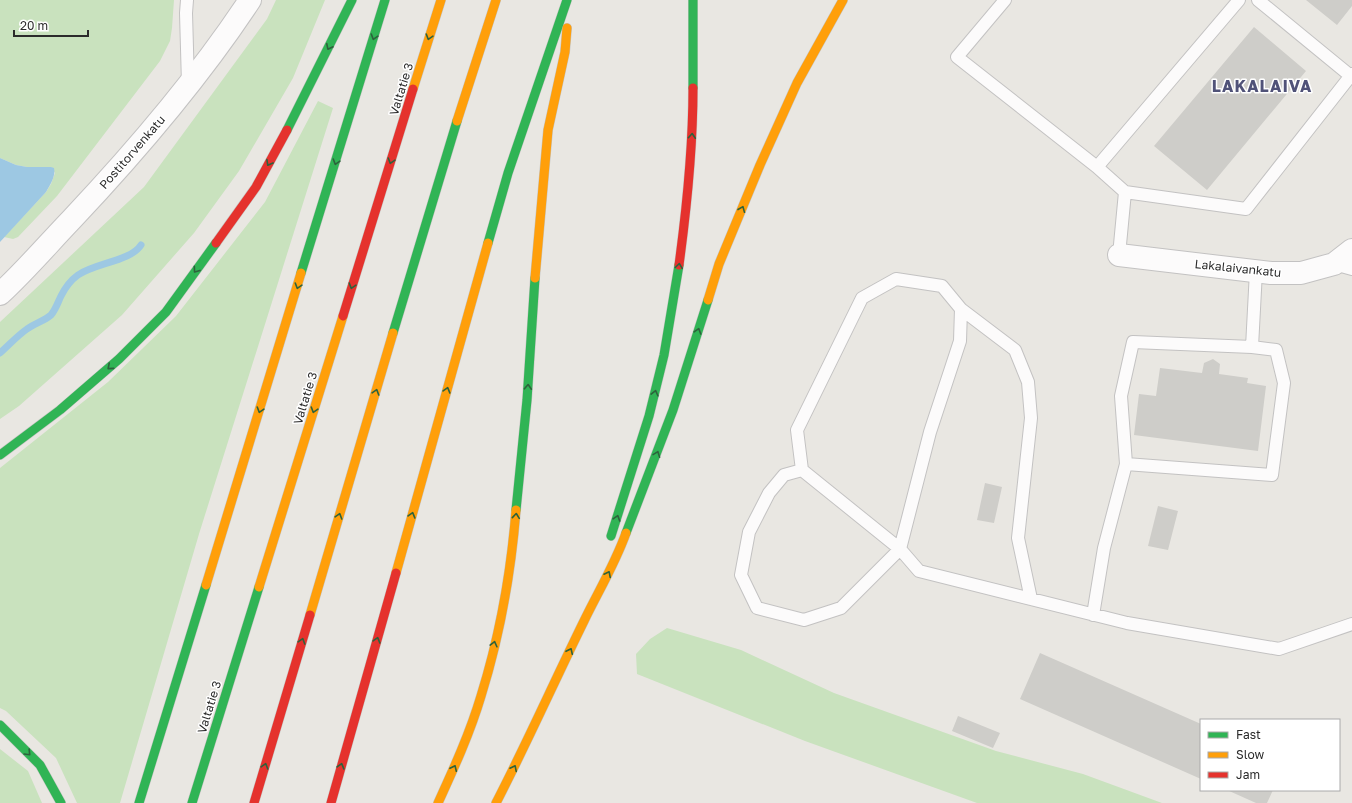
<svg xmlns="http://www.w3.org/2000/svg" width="1352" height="803" font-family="'Golos Text',sans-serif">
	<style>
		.green { fill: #c9e2be }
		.water { fill: #9dc8e3 }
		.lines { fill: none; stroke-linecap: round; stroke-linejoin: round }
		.stream { stroke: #9dc8e3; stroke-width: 7 }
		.building { fill: #cecdc9 }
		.lane-casing { stroke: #c3c2c2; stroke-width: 14 }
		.street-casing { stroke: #c3c2c2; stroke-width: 24 }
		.fast-casing { stroke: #c5c4c2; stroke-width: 10 }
		.slow-casing { stroke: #c5c4c2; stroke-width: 10 }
		.jam-casing { stroke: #c5c4c2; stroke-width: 10 }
		.lane { stroke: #fcfbfb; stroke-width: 12 }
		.street { stroke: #fcfbfb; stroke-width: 22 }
		.fast { stroke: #30b455; stroke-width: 9 }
		.slow { stroke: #ff9f0a; stroke-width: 9 }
		.jam { stroke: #e5322d; stroke-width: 9 }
		.oneway { stroke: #2d623c }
		.labels { text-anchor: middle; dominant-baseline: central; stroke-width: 3; stroke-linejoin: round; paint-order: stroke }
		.street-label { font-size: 12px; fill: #2b2b2b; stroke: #fff }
		.district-label { font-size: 16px; font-weight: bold; letter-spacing: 1px; fill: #505278; stroke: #fff }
	</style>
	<rect width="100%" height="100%" fill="#e9e7e2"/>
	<path class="green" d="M0,0H174L172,28L170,41L160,61L57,196L18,237L13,239L4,237L46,192L51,184L55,173L51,167H27L16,165L0,158Z
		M276,0H325L293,78L239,171L194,233L122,315L19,406L0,419V322L144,187L267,19Z
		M318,101L333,108L199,534L120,803H77L56,758L6,711L0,708V468L108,382L176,316L265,202Z
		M667,628L741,650L834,693L996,751L1083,774L1162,803H977L805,741L637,674L636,654L650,639Z
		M0,749L28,771L42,803H0Z"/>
	<path class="water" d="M0,158L16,165L27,167H51L54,168C56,176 50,185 46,192L0,242Z"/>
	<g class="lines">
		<path class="stream" d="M0,353C9,345 17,336 27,329C35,323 44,321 51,315C56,309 58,302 61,296C65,288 71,280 78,275C95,263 131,261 141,245"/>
	</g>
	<path class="building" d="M1306,0H1352V6L1337,25Z
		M1254,27L1306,71L1207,190L1154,146Z
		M1213,359L1220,364L1219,374L1248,378L1247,383L1266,386L1258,451L1134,435L1139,394L1156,396L1160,368L1202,373L1204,363Z
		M985,483L1002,487L994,523L977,520Z
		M1158,506L1178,511L1168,550L1148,546Z
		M1040,653L1201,724V779L1020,699Z
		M958,716L1000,733L993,748L952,731Z
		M1227,790H1273L1267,803H1256Z"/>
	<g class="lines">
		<defs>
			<path id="lane" d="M187,0L186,13L188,84
				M1005,0L957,57L1097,167
				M1258,0L1352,77
				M1125,192L1246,209L1352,74
				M1119,255L1125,192L1097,167L1239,0
				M1334,264L1352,269
				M961,309L1015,350L1028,382L1031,418L1018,538L1031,599
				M1252,347L1276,350L1284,383L1272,475L1126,464L1121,396L1133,342L1252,347L1256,271
				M802,470L784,475L769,493L749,532L741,575L757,608L804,620L841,608L900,549L930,432L960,341L961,309L942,286L896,279L862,298L797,430L802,470L900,549L919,571L1127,623L1279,649L1352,624
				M1093,615L1104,548L1126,464"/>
			<path id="street" d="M1119,255L1271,273H1301L1334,264L1352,250
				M0,294C25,271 48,244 72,219C137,150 198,79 250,0"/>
			<path id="fast" d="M693,0V88
				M287,130L352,0
				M488,243L508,173L567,0
				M301,273L385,0
				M393,333L457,121
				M0,455L60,410L119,359L166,312L216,243
				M516,510L527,400L535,278
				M626,533L673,410L708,300
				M611,536L649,416L664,355L679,265
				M0,725L40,765L61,803
				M139,803L206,585
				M192,803L259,587"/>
			<path id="slow" d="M413,89L441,0
				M457,121L496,0
				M535,278L548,130L565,52L567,28
				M708,300L719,264L760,165L797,83L843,0
				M396,573L488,243
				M206,585L301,273
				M259,587L343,316
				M310,615L393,333
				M438,803C454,768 470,733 481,696C500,635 511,573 516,510
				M496,803C527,743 554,682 584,621C598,592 615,564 626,533"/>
			<path id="jam" d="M216,243L256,187L287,130
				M679,265C687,206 693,148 693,88
				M343,316L413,89
				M254,803L310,615
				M331,803L396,573"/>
		</defs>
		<use href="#lane" class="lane-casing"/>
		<use href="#street" class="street-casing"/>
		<use href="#fast" class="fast-casing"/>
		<use href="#slow" class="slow-casing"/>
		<use href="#jam" class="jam-casing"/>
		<use href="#lane" class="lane"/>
		<use href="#street" class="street"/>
		<use href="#fast" class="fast"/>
		<use href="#slow" class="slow"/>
		<use href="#jam" class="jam"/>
	</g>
	<defs><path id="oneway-chevron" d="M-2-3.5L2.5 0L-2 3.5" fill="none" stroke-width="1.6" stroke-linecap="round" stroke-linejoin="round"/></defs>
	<g class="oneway">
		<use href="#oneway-chevron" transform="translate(374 37) rotate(107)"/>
		<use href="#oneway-chevron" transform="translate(429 37) rotate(107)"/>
		<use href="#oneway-chevron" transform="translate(329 47) rotate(116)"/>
		<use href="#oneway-chevron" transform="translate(692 136) rotate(-86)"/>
		<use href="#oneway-chevron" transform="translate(391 161) rotate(107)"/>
		<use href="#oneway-chevron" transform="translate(336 162) rotate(107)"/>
		<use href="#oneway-chevron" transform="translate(269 163) rotate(119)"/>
		<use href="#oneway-chevron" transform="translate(742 209) rotate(-68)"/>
		<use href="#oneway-chevron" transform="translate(679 266) rotate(-82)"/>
		<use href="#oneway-chevron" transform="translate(196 270) rotate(126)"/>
		<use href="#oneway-chevron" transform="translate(298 286) rotate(107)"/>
		<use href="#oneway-chevron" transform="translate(352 286) rotate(107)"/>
		<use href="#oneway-chevron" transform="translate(698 331) rotate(-73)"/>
		<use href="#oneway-chevron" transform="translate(110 367) rotate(139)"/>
		<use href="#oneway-chevron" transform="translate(528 387) rotate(-87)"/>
		<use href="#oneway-chevron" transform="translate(447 390) rotate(-74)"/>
		<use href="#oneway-chevron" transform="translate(376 392) rotate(-73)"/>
		<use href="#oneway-chevron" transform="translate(655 393) rotate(-76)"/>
		<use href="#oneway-chevron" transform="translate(260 410) rotate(107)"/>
		<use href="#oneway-chevron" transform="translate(314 410) rotate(107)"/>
		<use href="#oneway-chevron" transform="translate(657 454) rotate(-69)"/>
		<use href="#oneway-chevron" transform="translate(412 515) rotate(-74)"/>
		<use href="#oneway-chevron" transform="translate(339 516) rotate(-73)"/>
		<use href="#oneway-chevron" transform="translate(516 516) rotate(-84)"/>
		<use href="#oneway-chevron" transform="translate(617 518) rotate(-72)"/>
		<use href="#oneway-chevron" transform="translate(608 574) rotate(-63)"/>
		<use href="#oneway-chevron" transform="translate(377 640) rotate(-74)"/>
		<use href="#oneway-chevron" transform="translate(302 641) rotate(-73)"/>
		<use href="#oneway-chevron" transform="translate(494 644) rotate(-76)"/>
		<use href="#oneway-chevron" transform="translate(570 651) rotate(-65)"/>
		<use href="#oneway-chevron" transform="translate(28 753) rotate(46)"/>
		<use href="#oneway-chevron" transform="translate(265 766) rotate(-73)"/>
		<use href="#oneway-chevron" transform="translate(341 766) rotate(-74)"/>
		<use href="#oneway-chevron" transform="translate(454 768) rotate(-65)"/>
		<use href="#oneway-chevron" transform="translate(514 768) rotate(-63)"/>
	</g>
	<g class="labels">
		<g class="street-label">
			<text transform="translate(401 89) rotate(-73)">Valtatie 3</text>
			<text transform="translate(132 152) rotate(-49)">Postitorvenkatu</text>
			<text transform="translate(1238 268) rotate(6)">Lakalaivankatu</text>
			<text transform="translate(305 398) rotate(-73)">Valtatie 3</text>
			<text transform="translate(209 707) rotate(-73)">Valtatie 3</text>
		</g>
		<g class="district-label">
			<text x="1262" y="86">LAKALAIVA</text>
		</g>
	</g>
	<rect x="1200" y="719" width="140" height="72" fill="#ffffff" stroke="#aaaaaa"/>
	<rect x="1208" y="732" width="20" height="6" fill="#30b455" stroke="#aaaaaa"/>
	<text x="1236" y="739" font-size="12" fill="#2b2b2b">Fast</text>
	<rect x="1208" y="752" width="20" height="6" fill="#ff9f0a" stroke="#aaaaaa"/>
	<text x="1236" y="759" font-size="12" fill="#2b2b2b">Slow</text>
	<rect x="1208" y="772" width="20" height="6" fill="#e5322d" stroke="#aaaaaa"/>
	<text x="1236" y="779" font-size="12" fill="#2b2b2b">Jam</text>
	<path d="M14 30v6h74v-6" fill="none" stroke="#2b2b2b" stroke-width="2"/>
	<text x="20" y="30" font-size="12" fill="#2b2b2b" stroke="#ffffff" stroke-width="3" paint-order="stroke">20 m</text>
</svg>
